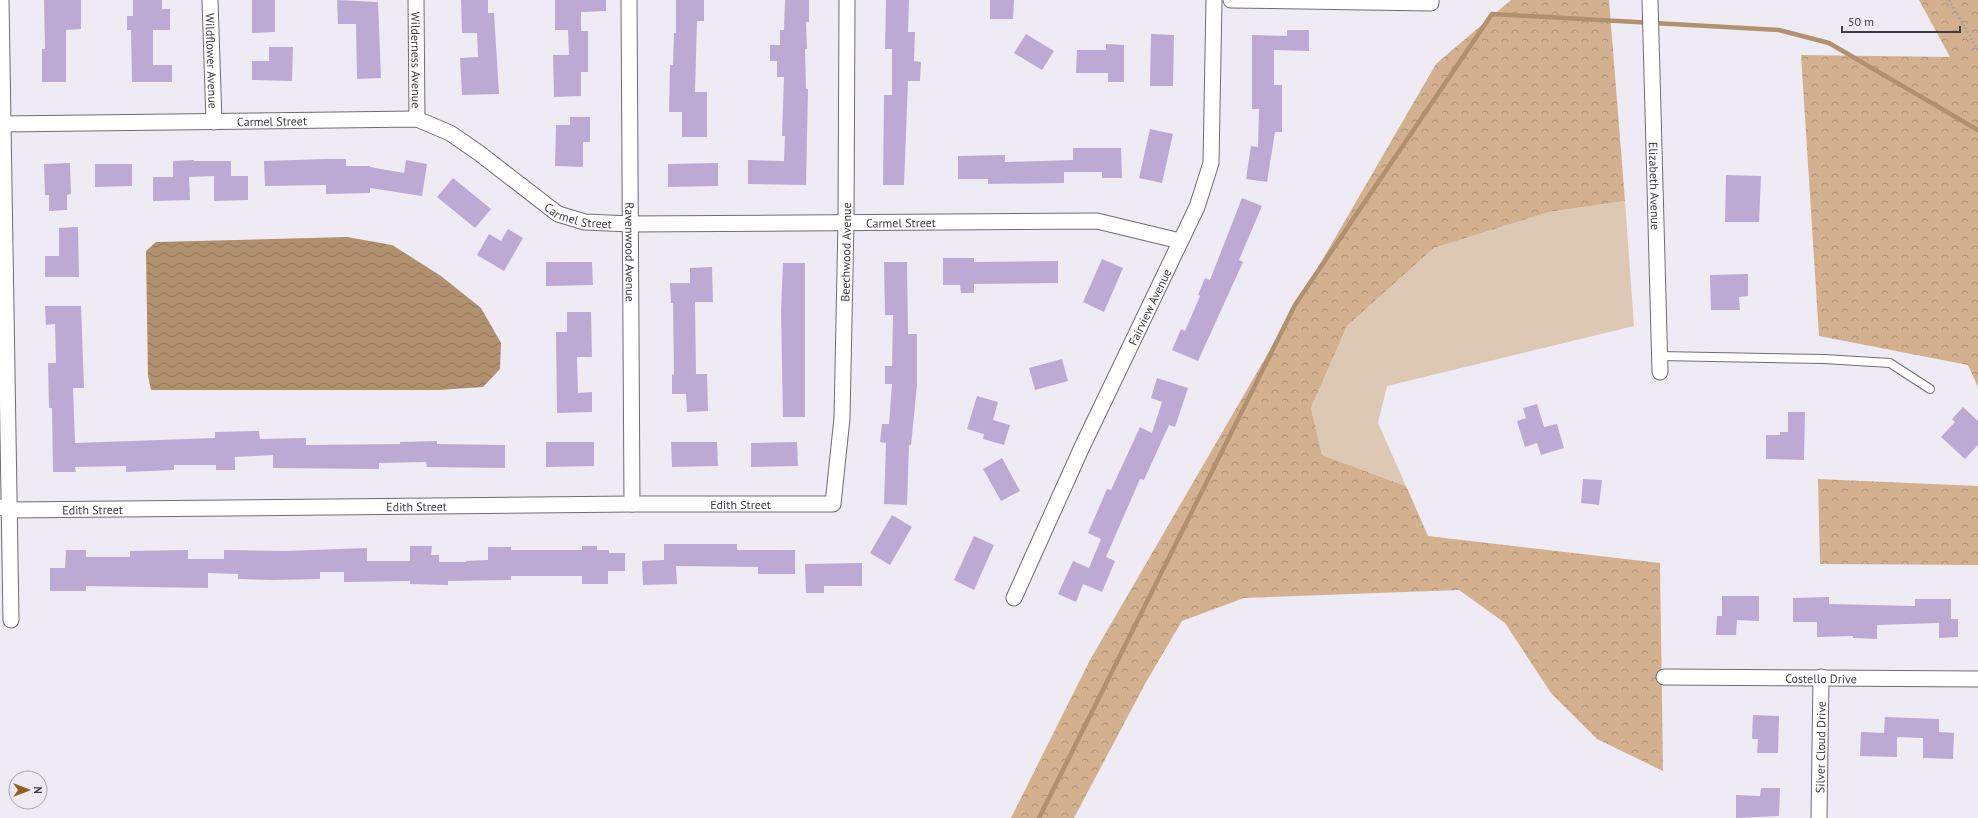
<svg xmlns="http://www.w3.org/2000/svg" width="1978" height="818" font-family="'PT Sans',sans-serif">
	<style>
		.green { fill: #ddc8b4 }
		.forest { fill: url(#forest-crowns) }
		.water { fill: url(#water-waves) }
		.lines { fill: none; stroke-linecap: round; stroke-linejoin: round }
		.stream { stroke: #b1906e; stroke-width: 4.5 }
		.building { fill: #bdaad4 }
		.service-casing { stroke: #706c74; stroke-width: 10 }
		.minor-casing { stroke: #706c74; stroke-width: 17 }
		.path { stroke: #a5a3aa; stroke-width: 2.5; stroke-dasharray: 2 2; stroke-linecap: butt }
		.service { stroke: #fff; stroke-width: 8 }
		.minor { stroke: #fff; stroke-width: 15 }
		.labels { text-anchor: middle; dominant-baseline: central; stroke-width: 3; stroke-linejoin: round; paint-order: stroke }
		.street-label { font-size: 12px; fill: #3d3c40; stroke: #efebf5 }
	</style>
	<defs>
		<pattern id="forest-crowns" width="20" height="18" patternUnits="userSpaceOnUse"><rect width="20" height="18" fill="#d3b18f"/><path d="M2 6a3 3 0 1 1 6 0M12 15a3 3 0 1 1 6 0" fill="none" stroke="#ac9176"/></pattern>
		<pattern id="water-waves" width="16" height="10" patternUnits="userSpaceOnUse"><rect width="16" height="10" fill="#b1906e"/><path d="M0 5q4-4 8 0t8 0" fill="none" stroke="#91775c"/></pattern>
	</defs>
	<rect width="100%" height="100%" fill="#efebf5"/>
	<path class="green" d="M1625,201L1634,326L1387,386L1378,423L1406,486L1322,455L1311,408L1347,326L1434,248L1549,212Z"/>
	<path class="forest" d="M1511,0H1609L1625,201L1549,212L1434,248L1347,326L1311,408L1322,455L1406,486L1428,536L1660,563L1663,771L1597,739L1551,693L1505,623L1459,590L1244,598L1182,621L1146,682L1074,818H1011L1090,660L1436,64Z
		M1919,0H1978V387L1968,365L1819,336L1801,55L1950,57Z
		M1818,479L1978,486V565L1820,564Z"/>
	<path class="water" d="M347,237L392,245L441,276L481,308L501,343L500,369L483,387L440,390H151L148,376L146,251L156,242Z"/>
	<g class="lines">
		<path class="stream" d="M1039,818L1295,305L1492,14L1779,30L1829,43L1978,130"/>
	</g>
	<path class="building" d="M44,0H81V29L66,30V82H42V49H45Z
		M133,0H162V9H170V30H153V65H172V82H132L131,30H127V16H133Z
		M252,0H275V32L252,33Z
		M337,0L378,2L381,78L357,79L356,24H338Z
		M461,0H488V13H494L499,94L462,95L460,58L478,57L477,33H462Z
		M555,0H606V11L581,12V31H588V72H581V96L554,97L553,55H569L568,30H555Z
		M676,0H704V21H697L695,92H707V137H682V112H669L670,65H673L674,33H676Z
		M785,0H809V22H806L807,49H805L806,89H808L806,185L748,184V160L784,161L785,136H782L784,77H777V61H770V45H780V30H784Z
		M886,0H909L908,32H915L914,61L921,62L920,81H908L904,185H883L884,95H892V49H885Z
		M990,0H1014L1013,19H990Z
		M1287,30H1309V51L1274,50V85H1282V132H1275L1267,182L1246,179L1251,146L1258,147L1259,109H1252V35L1287,36Z
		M1026,34L1054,51L1042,70L1014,53Z
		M1151,34L1174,35L1173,86H1150Z
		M1106,44L1124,45V82H1108V73H1076L1077,50H1106Z
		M269,47H293L292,81L252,80V61H269Z
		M570,117H590V142H583V167L555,166L556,125H570Z
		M1150,129L1173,134L1162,183L1139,178Z
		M1073,148H1121L1122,178H1102V172H1064V183L988,184V179H958V156L1005,155V162L1073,160Z
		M325,159H346V166H370V167L404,173L406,160L427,164L422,196L370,188V193L326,194V185L265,186L264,161Z
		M194,160V161H231V176H248V200L214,201V176L189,177L190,200L153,201V177H173V161Z
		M70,163L71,194L67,195V210L49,211V195H45L44,164Z
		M718,163V186L668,187V164Z
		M95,164H132V186L95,187Z
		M1726,175L1761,176L1759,222H1725Z
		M453,178L491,209L475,228L437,197Z
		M1242,198L1262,206L1239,260L1243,262L1198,361L1172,350L1181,329L1185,331L1200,296L1198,295L1205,278L1210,280Z
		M78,227L79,277H45V256H59V228Z
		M508,229L523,238L504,271L477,255L489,234L501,241Z
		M943,258H974V262L1058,261V283L974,284V293H961L960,285H943Z
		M1102,259L1123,268L1104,312L1083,302Z
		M546,262H592L593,285L546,286Z
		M884,262H907L908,334H917V385L911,445H909L907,505L884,504L886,443L880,442L882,424H889L892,384H885V366H892L893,315H885Z
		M783,263H805V417H783L781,310Z
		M712,267L713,302H695L696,374H707L708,411L687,412L686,394H672V375L674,374L673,303H671L670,283H690V268Z
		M1748,274V296L1739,297L1740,310H1711L1710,275Z
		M45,306H81L84,388H73L75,443L215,438V432L259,431L260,439L306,438V445L400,444V442L437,441V444L505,445V468L427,467L426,462L379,463V469L273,468V455L235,457V470H216V465H174V470L126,472V466L75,467L76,472H53L52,408H49L48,363H56L55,324L46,325Z
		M567,312H591L592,357H577L578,393L592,392V412L557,413L556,332H567Z
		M1062,359L1068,381L1035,390L1029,368Z
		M1157,378L1188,388L1175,427L1169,425L1144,480L1140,479L1106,557L1115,561L1102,592L1083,584L1076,602L1058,594L1073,561L1089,568L1101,539L1088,533L1107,489L1111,490L1140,427L1152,433L1162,402L1151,398Z
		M977,396L998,402L993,420L1010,425L1004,445L983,439L984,434L967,429Z
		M1537,404L1544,427L1557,424L1564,448L1541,455L1537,443L1525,447L1517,421L1526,418L1523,408Z
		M1963,407L1978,421V445L1965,459L1941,437L1955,422L1952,419Z
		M1788,412H1805L1804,460L1766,459V435H1780V432H1788Z
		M546,442H594V466L546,467Z
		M671,442H717L718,466L672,467Z
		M797,442L798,466L751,467V443Z
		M1002,458L1020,491L1001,501L983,469Z
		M1583,479L1602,480L1599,505L1581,503Z
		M892,515L912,527L890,565L870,553Z
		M974,536L994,545L974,590L954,580Z
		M664,544H737V550H795V574H758V567L676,566L677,584L643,585L642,561L664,560Z
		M410,546H432L431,555H439V562H466V561L488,560V547H511V550H582V546H597V550H609V553H625V571H608V584H582V576H511V580L448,581V585L410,584V581L344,582V572H320V579L273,580L238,579V574L208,573V588L86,586V591H50V568H65L66,550H86V557H130V551L188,550V559H224V550L285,551L367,548V561H410Z
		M862,563V586H824V593H806L805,564Z
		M1722,596H1759V621L1737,620L1736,635H1716L1717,616H1722Z
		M1829,597V604L1915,606V599H1951V619H1958V637L1939,638V623L1877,625V639L1853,638V636L1817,637V622H1793V598Z
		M1753,715L1779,716L1778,753H1757L1758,739H1752Z
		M1885,717L1939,719V732L1954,733L1953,759L1923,758V738L1897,737V757L1860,756L1861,732L1884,733Z
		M1761,788H1780L1779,816L1736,818V795L1760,796Z"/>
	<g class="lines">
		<defs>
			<path id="service" d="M1659,356L1824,359L1890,363L1930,389"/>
			<g id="minor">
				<path d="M1,0L11,620"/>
				<path id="s1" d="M210,0L214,122"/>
				<path id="s2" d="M416,0L417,119"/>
				<path id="s3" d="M629,0L632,504"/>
				<path d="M1231,0L1431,3V0"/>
				<path id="s4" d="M1650,0L1660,372"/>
				<path id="s5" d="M2,124L417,119L450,133L479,153L558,214L585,222L631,224L1097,221L1180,241"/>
				<path id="s6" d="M0,507L10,510L632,504H833L842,418L846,222L847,0"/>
				<path id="s7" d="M1014,598L1082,447L1197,207L1211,163L1214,0"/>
				<path id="s8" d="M1664,677L1978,679"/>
				<path id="s9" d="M1819,818L1821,677"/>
			</g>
		</defs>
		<use href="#service" class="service-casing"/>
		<use href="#minor" class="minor-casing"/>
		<path class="path" d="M1949,0L1978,50"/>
		<use href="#service" class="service"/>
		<use href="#minor" class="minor"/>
	</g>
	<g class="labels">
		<g class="street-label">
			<text stroke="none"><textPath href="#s2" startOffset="60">Wilderness Avenue</textPath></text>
			<text stroke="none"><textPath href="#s1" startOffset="61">Wildflower Avenue</textPath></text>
			<text stroke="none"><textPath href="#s5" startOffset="270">Carmel Street</textPath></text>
			<text stroke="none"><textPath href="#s4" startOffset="186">Elizabeth Avenue</textPath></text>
			<text stroke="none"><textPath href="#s5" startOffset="606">Carmel Street</textPath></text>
			<text stroke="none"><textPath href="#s5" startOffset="930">Carmel Street</textPath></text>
			<text stroke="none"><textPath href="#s3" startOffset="252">Ravenwood Avenue</textPath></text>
			<text stroke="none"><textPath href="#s6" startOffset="1086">Beechwood Avenue</textPath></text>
			<text stroke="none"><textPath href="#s7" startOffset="321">Fairview Avenue</textPath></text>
			<text stroke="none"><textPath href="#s6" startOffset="741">Edith Street</textPath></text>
			<text stroke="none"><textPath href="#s6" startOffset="417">Edith Street</textPath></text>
			<text stroke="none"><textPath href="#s6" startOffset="93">Edith Street</textPath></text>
			<text stroke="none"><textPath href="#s8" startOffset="157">Costello Drive</textPath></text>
			<text stroke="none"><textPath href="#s9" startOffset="71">Silver Cloud Drive</textPath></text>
		</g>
	</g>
	<g transform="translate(28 790) rotate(90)"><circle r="19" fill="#efebf5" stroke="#a8a5ad"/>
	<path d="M0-3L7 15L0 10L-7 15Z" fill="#975f19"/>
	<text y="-6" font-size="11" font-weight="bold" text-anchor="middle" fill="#3d3c40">N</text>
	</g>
	<path d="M1842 26v6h118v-6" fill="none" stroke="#3d3c40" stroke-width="2"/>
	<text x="1848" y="26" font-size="12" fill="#3d3c40" stroke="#efebf5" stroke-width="3" paint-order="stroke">50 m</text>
</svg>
